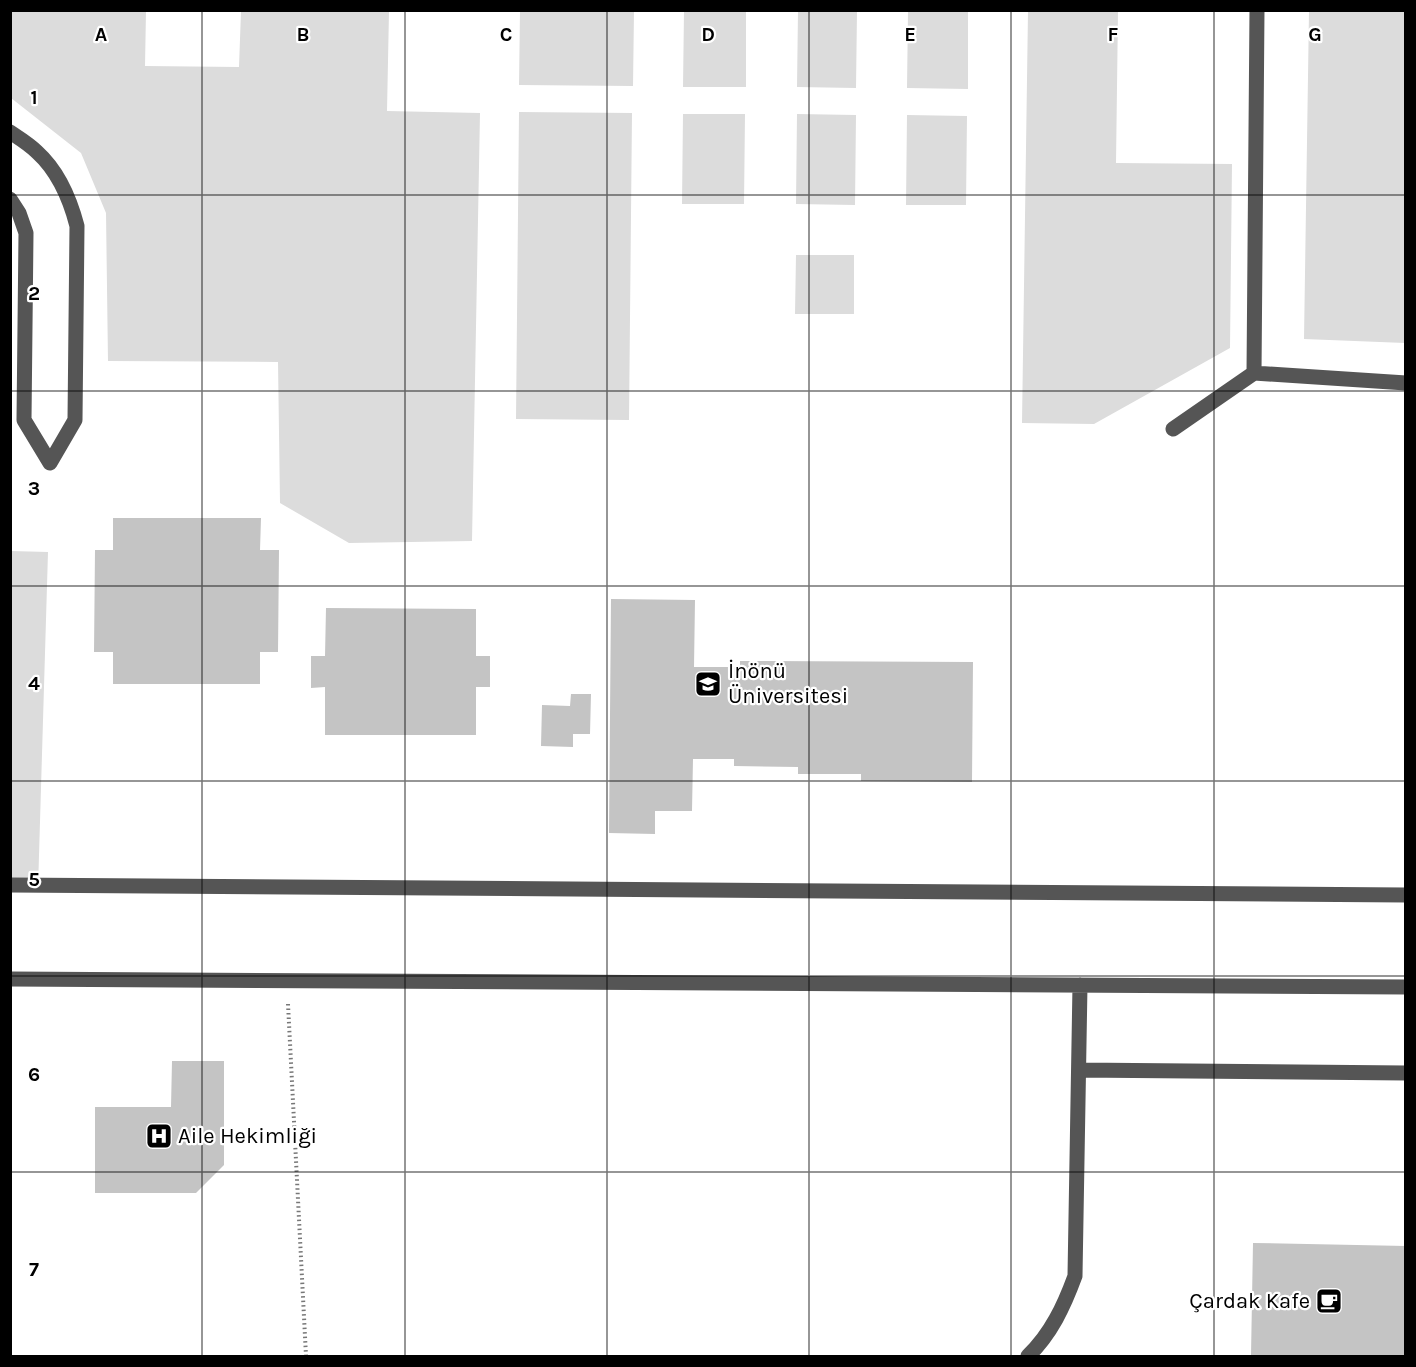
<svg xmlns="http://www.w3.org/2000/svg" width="1416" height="1367" font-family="Karla,sans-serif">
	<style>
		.green { fill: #dcdcdc }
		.building { fill: #c4c4c4 }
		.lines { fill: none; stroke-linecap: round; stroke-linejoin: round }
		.path { stroke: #777; stroke-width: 4; stroke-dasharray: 1.5 3; stroke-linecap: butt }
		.minor { stroke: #555; stroke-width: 15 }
		.grid { fill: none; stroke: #000; stroke-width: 1.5; stroke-opacity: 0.55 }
		.labels { text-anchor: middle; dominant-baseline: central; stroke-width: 4.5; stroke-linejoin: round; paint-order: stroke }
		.poi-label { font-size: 22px; fill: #000; stroke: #fff; text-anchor: start }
		.grid-label { font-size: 20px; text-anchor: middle; font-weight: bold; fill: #000; stroke: #fff; stroke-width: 4.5; stroke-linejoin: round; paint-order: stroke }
	</style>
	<rect width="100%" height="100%" fill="#fff"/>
	<path class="green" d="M10,11H146L145,66L239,67L241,11H389L387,111L480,113L472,541L349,543L280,503L278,362L108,361L106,213L81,153L11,98Z
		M520,11H634L633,86L519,85Z
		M684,11H746V87H683Z
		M798,11H857L856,88L797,87Z
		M908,11H968V89L907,88Z
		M1028,11H1118L1116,163L1232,164L1230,348L1094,424L1022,423Z
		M1309,11H1405V343L1304,339Z
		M519,112L632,113L629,420L516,419Z
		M683,114H745L744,204H682Z
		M797,114L856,115L855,205L796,204Z
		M907,115L967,116L966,205H906Z
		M796,255H854V314H795Z
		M11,551L48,552L38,889H11Z"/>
	<path class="building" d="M113,518H261L260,550H279L278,652H260V684H113V652H94L95,550H113Z
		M611,599L695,600L694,667H740V661L973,662L972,782L861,781V774H798V767L734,766V759H693L692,811H655V834L609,833Z
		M326,608L476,609V656H490V687H476V735H325V687L311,688V656H325Z
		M571,694H591L590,734H573V747L541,746L542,705L570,706Z
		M172,1061H224V1165L196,1193H95V1107H171Z
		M1253,1243L1406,1246V1356H1251Z"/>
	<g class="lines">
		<path class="path" d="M288,1004L306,1356"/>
		<path class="minor" d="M10,132C19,138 29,144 37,152C58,171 70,199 77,226L75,420L50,463L24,420L26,233L19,213L10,199
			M1254,373L1257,10
			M1173,429L1254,373L1406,383
			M10,885L1406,895
			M10,979L1406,987
			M1079,1070L1406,1073
			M1028,1356C1051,1334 1064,1306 1075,1276L1080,985"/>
	</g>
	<path class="grid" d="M202,10V1356M405,10V1356M607,10V1356M809,10V1356M1011,10V1356M1214,10V1356M10,195H1406M10,391H1406M10,586H1406M10,781H1406M10,976H1406M10,1172H1406"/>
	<defs>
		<symbol id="university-square" viewBox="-11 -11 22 22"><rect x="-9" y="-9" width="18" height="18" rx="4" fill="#000" stroke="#fff"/><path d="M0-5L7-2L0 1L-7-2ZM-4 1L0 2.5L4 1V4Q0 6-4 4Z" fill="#fff"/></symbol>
		<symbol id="hospital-square" viewBox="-11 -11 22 22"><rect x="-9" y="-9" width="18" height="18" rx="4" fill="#000" stroke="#fff"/><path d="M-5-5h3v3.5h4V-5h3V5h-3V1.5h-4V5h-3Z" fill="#fff"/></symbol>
		<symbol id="cafe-square" viewBox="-11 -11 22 22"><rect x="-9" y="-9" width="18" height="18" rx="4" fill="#000" stroke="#fff"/><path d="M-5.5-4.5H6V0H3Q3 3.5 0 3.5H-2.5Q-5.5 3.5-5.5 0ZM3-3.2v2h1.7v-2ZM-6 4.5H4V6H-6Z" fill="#fff"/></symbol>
	</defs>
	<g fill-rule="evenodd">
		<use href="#university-square" x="693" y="669" width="30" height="30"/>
		<use href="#hospital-square" x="144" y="1121" width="30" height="30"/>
		<use href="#cafe-square" x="1314" y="1286" width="30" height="30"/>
	</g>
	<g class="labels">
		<g class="poi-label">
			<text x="728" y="671">İnönü<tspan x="728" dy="25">Üniversitesi</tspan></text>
			<text x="178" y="1136">Aile Hekimliği</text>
			<text x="1310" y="1301" text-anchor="end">Çardak Kafe</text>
		</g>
	</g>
	<g class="grid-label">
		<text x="101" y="41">A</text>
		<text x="303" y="41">B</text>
		<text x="506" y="41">C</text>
		<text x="708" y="41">D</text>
		<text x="910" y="41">E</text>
		<text x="1113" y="41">F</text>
		<text x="1315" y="41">G</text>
		<text x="34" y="104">1</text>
		<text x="34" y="300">2</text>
		<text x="34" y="495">3</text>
		<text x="34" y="690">4</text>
		<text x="34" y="886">5</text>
		<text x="34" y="1081">6</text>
		<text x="34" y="1276">7</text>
	</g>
	<rect width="1416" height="1367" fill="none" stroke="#000000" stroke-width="24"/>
</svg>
